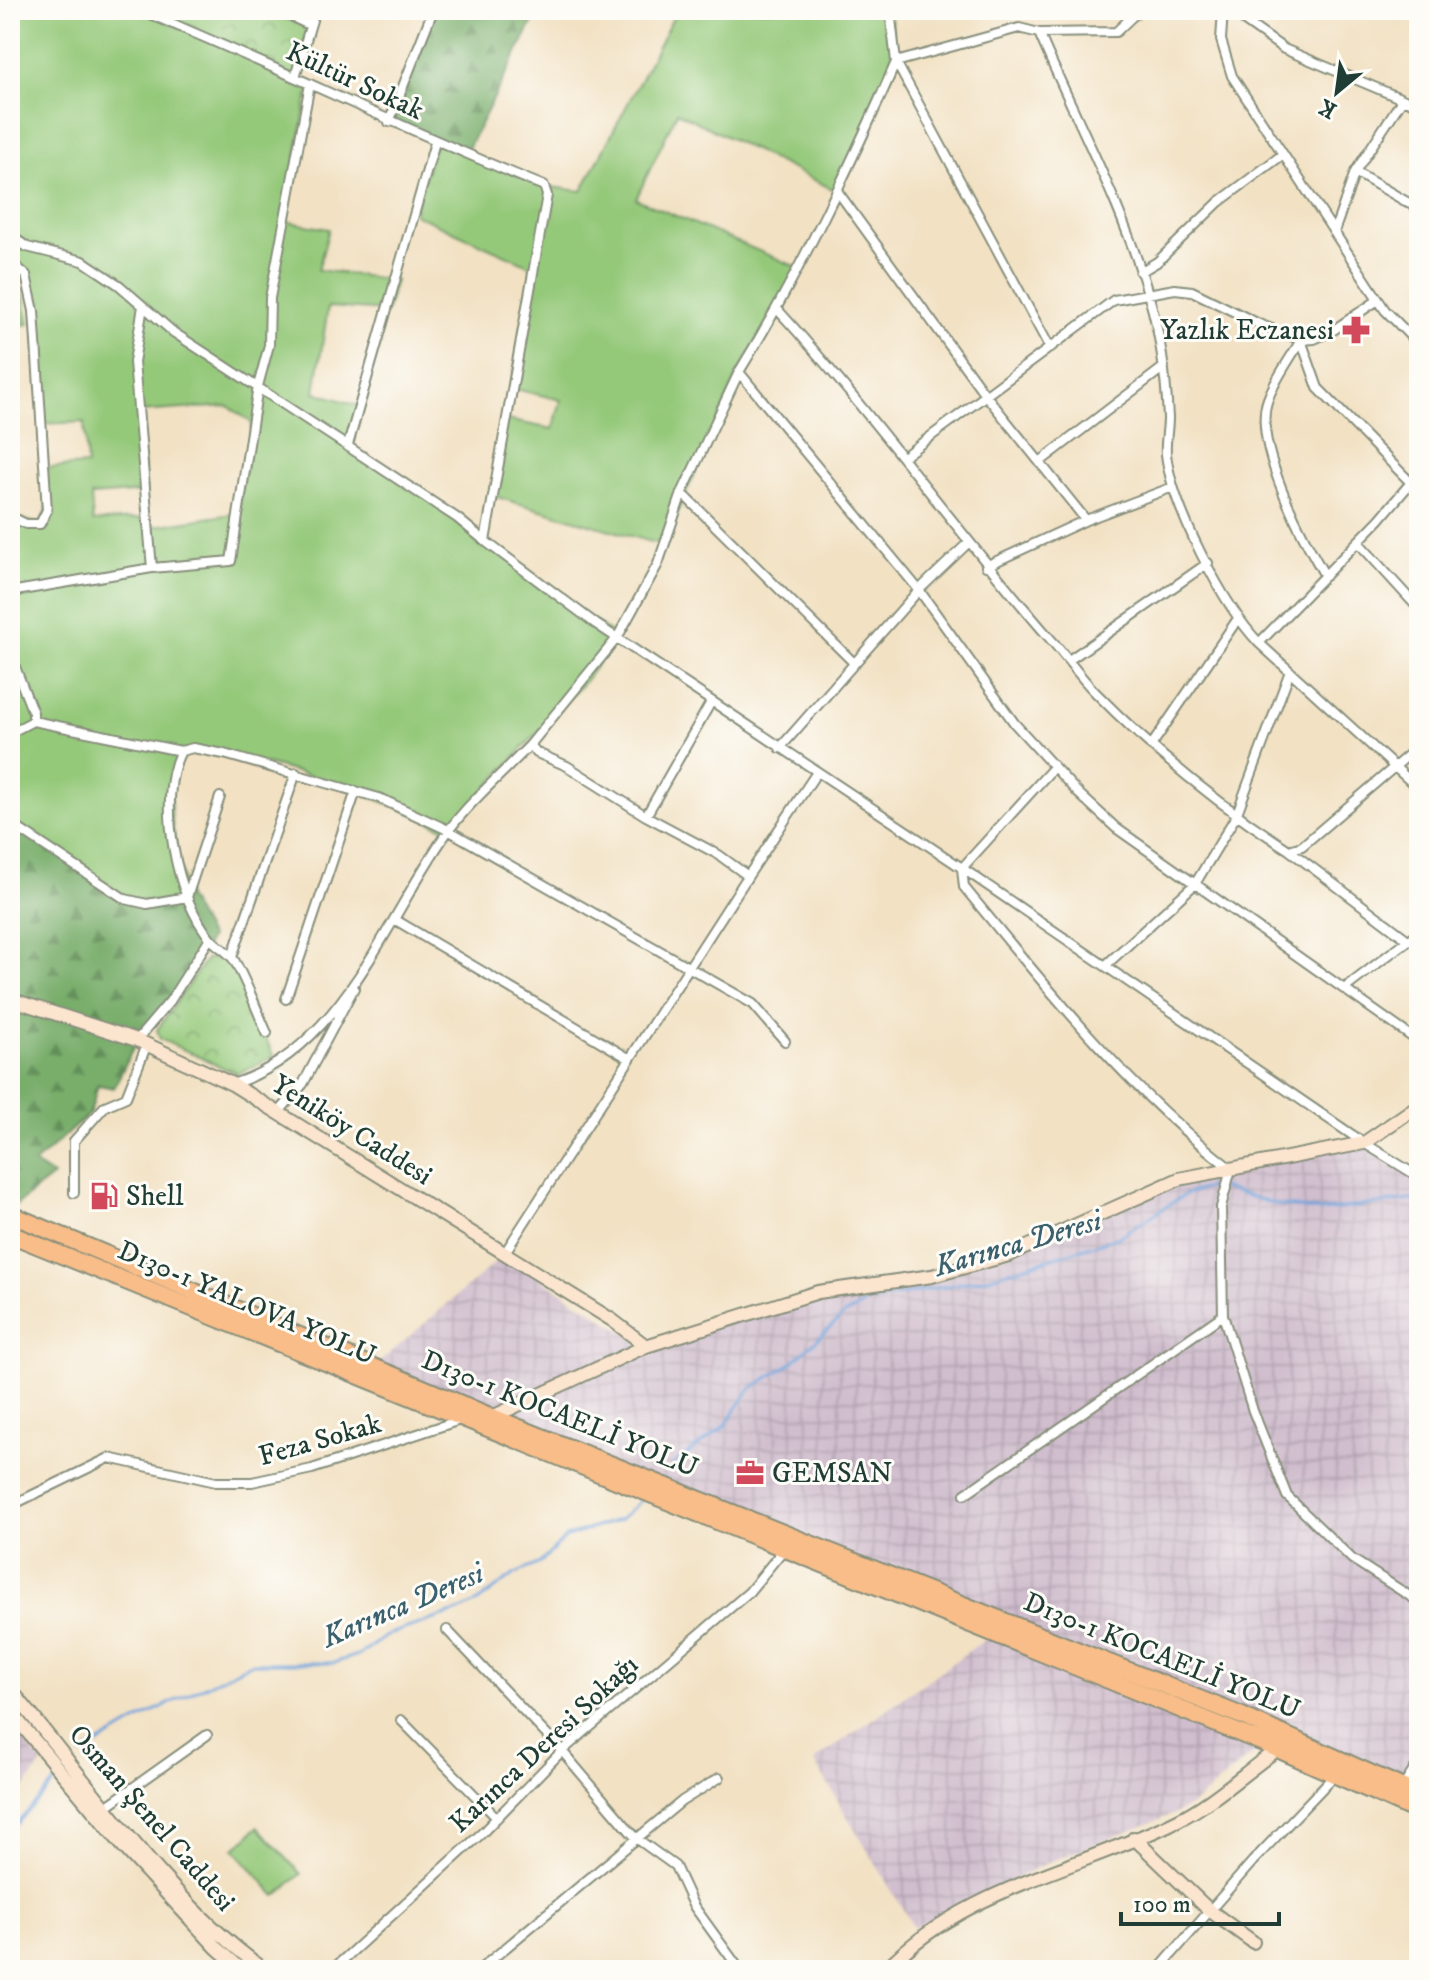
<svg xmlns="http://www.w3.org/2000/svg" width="1429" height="1980" font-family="'IM FELL DW Pica',serif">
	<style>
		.industrial { fill: url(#industrial-grid) }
		.grass { fill: #95c97a; stroke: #5a8357; stroke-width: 2; fill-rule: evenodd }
		.forest { fill: url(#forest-firs); stroke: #4c754f; stroke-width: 2 }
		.park { fill: url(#park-crowns); stroke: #5a8357; stroke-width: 2 }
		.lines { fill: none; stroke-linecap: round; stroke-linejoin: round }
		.stream { stroke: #6fa1da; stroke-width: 3 }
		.street-casing { stroke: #888f7c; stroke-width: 12 }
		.secondary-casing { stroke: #888f7c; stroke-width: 16 }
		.highway-casing { stroke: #888f7c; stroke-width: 20 }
		.street { stroke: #fff; stroke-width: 8 }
		.secondary { stroke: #fce5cf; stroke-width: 12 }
		.highway { stroke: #f8bd88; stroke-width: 16 }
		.labels { text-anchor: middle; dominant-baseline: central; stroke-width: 6; stroke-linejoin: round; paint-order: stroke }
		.street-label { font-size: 28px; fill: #1f3d34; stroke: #fdfcf7 }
		.poi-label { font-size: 28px; fill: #1f3d34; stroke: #fdfcf7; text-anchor: start }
		.water-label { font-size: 30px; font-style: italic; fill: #3b606e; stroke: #fdfcf7 }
	</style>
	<defs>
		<pattern id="industrial-grid" width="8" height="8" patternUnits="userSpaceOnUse" patternTransform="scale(2)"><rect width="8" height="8" fill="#d0bdcd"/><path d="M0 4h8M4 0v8" fill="none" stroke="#b2a3b1"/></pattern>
		<pattern id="forest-firs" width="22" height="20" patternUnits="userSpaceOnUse" patternTransform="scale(2)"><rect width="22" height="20" fill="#78ad6a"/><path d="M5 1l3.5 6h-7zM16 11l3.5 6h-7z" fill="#628e58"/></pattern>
		<pattern id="park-crowns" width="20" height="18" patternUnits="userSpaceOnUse" patternTransform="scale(2)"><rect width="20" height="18" fill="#95c97a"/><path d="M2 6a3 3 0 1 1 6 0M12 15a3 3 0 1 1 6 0" fill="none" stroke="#79a465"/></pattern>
	</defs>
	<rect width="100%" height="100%" fill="#fdfcf7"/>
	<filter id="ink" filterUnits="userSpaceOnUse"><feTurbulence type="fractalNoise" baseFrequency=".0125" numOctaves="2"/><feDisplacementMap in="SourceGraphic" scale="16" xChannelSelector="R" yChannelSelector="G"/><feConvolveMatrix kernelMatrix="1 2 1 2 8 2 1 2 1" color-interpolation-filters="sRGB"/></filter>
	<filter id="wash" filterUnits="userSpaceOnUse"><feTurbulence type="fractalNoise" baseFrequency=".006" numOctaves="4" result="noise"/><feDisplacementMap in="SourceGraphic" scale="32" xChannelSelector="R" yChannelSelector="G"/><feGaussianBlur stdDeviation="1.8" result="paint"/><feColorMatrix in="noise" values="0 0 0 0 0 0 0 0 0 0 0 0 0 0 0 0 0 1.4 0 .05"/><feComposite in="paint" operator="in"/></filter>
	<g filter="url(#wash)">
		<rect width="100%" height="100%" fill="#f2e1c3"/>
		<path class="industrial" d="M1364,1143L1419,1177V1762L1406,1782H1353L1310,1773L1254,1753L1193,1804L1174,1814L1049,1862L914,1928L814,1761L993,1634L375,1366L504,1255L646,1346L818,1292L1008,1255L1179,1179Z
			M10,1725L42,1763L10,1809Z"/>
		<path class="grass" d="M10,10H140L310,84L284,221L329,229L318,270L395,280L387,311L328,307L315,392L359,406L349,445L457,518L617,638L582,684L448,830C366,792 273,757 181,751C160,790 177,856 187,897L170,903L125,899L10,823V516L40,524L47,510L44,468L87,465L84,422L42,424L34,310L26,276L10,261ZM228,406L252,423L238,513L149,527L148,518L93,522L91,496L145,492L139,412Z
			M677,10H890L896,62L838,192L677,112L636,199L799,268L739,372L667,537L655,543L493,496L506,420L553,429L561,400L511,388L533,267L414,214L435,142L544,186L582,191Z
			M10,268L23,291L29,324L24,325Z
			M258,1827L301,1874L276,1896L234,1849Z"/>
		<path class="forest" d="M433,10H539L465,154L389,122Z
			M10,823L125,899L147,904L187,897L210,938L194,967L137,1040L114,1088L98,1085L90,1113L34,1164L53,1176L10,1210Z"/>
		<path class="park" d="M140,10H277L309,25L295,77Z
			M207,958L231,959L274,1057L237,1074L160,1039L157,1030Z"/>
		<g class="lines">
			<path class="stream" d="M673,1465L725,1426L750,1389L790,1364L844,1315L870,1301L988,1278L1117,1238L1186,1194L1214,1186L1279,1205L1321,1211L1419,1199
				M81,1754L156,1710L252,1663H334L360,1654L389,1634L459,1611L478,1602L515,1574L540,1563L566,1537L621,1519L640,1501
				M10,1831L55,1782"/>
		</g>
	</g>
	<g filter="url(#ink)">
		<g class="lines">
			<defs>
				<path id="street" d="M140,10C276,66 407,131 544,186L547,195L485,541L596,624L962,868L964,887C1047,988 1127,1089 1231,1169L1221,1207L1223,1315L1253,1411L1287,1496L1352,1559L1419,1602
					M277,10L309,25
					M890,10L896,62L1050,348
					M1223,10L1221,40L1232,76L1385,310L1419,345
					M1229,10L1284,49L1419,106
					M1039,33L1116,32L1139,10
					M295,77L315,10
					M389,122L433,10
					M1355,172L1419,209
					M838,192L984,393L1086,520
					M1334,232L1355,172L1402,100
					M10,235L27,247L83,261L119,285L173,332L457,518L485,541
					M10,261L26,275L34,311L47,510L40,524H26L10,516
					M1140,272L1157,262L1219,202L1282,155
					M778,310C875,416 958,534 1053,642C1067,658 1080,677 1096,693C1154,752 1219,805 1289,850L1302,846L1419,746
					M1301,340C1290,359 1275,379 1268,399C1251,442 1303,538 1325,576
					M1301,340L1318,388L1419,491
					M348,445L435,142
					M903,457L1114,300L1175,289L1192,291L1259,324L1301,340L1314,339L1332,331L1378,300
					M1041,461L1164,367
					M682,493L853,662
					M1358,542L1419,609
					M986,566L1086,520L1173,487
					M152,568L231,561L258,386L269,345L270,298L310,84
					M10,592L152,568L134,362L143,306
					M1259,643L1379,520L1419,473
					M10,654L33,713V721L10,733
					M1069,660L1208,563
					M33,721L181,751
					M530,745L617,638L658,564L682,493L739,372
					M1151,746L1237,620
					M780,748L919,590L968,543
					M1054,767L962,868L1364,1143L1419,1177
					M1419,789L1259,643C1223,605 1172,507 1166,454C1165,442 1168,430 1168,418C1166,378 1161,336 1149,297C1123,206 1076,120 1039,33L1019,28L896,62C849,168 800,273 739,372L919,590L1015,724L1077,792L1116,828L1419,1042
					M646,816L719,855L748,876L817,772
					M10,823L125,899L147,904L187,897
					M1289,850L1408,940L1344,989
					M187,897L220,797
					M394,919L630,1059
					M1404,944L1419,932
					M232,957L296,773
					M1107,964L1195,884L1236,816L1290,671
					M286,999L356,791
					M267,1033C256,1009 247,982 234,960C228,951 218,947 211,939C176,900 156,798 181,751L193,748L224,754L379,798L448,830L753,1004L785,1041
					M137,1040L170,1001L210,938
					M232,1084C340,1052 387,918 446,834C469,802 503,773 530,745L537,753L567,766L646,816L711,702
					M279,1112L303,1084L354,988
					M74,1193V1141L105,1106L126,1097L147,1044
					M504,1254L748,876
					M965,1494L1223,1315
					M10,1506L109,1458L216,1482H252L312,1469L460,1420
					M447,1630L562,1751L636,1838L675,1866L693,1905L740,1970
					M401,1720L497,1818
					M1403,1787L1419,1762
					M107,1806L207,1735
					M332,1970L482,1833L562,1751L749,1592L784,1549
					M479,1970L682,1801L719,1778
					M1158,1970L1253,1861L1332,1778"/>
				<path id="secondary" d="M10,999L137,1040L232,1084L612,1320L646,1346
					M492,1417L646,1346L818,1292L932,1276L1009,1255L1179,1179L1364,1143L1419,1105
					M10,1689C87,1780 168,1902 265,1970
					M10,1711L123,1846L217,1948L242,1970
					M1134,1838L1209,1910L1253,1942
					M885,1970C964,1887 1080,1870 1178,1820C1214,1802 1245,1772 1278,1749"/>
				<path id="highway" d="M10,1214L492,1417L1242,1716L1419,1795
					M10,1234L1271,1746L1419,1812"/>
			</defs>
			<use href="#street" class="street-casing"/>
			<use href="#secondary" class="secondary-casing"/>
			<use href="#highway" class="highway-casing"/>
			<use href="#street" class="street"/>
			<use href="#secondary" class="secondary"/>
			<use href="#highway" class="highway"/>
		</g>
	</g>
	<defs>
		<symbol id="pharmacy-bare" viewBox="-9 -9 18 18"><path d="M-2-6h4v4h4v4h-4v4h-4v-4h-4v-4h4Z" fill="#d1495b" stroke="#fdfcf7" stroke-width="2.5" paint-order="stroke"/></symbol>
		<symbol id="fuel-bare" viewBox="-9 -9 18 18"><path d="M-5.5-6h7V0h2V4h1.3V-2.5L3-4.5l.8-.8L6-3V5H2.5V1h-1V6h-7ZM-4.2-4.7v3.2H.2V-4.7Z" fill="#d1495b" stroke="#fdfcf7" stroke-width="2.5" paint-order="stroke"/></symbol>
		<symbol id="office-bare" viewBox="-9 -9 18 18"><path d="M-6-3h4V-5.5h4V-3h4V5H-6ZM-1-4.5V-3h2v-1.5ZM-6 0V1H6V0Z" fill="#d1495b" stroke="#fdfcf7" stroke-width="2.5" paint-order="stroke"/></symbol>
	</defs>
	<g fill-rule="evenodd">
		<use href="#pharmacy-bare" x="1336" y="310" width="40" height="40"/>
		<use href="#fuel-bare" x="84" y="1176" width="40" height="40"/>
		<use href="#office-bare" x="730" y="1453" width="40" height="40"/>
	</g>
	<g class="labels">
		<g class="street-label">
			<text transform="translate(355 81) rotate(25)">Kültür Sokak</text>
			<text transform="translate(352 1130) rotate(32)">Yeniköy Caddesi</text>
			<text transform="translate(247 1303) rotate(23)">D130-1 YALOVA YOLU</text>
			<text transform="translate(560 1414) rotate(22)">D130-1 KOCAELİ YOLU</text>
			<text transform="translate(320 1440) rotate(-16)">Feza Sokak</text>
			<text transform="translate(1162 1656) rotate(22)">D130-1 KOCAELİ YOLU</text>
			<text transform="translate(544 1744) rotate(-43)">Karınca Deresi Sokağı</text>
			<text transform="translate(152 1818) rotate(49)">Osman Şenel Caddesi</text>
		</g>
		<g class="poi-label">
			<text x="1334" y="330" text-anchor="end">Yazlık Eczanesi</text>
			<text x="126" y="1196">Shell</text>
			<text x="772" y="1473">GEMSAN</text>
		</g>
		<g class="water-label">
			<text transform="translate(1018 1244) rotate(-16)">Karınca Deresi</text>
			<text transform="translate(403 1606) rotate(-23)">Karınca Deresi</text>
		</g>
	</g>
	<rect width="1429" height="1980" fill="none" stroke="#fdfcf7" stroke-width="40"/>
	<g transform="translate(1337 92) rotate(209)" stroke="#fdfcf7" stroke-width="6" paint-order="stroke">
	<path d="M0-6L14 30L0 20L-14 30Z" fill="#1f3d34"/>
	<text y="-12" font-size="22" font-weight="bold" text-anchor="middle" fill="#1f3d34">K</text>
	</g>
	<path d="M1121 1912v12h158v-12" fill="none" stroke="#1f3d34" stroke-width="4"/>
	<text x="1133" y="1912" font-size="24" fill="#1f3d34" stroke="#fdfcf7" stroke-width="6" paint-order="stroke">100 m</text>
</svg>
